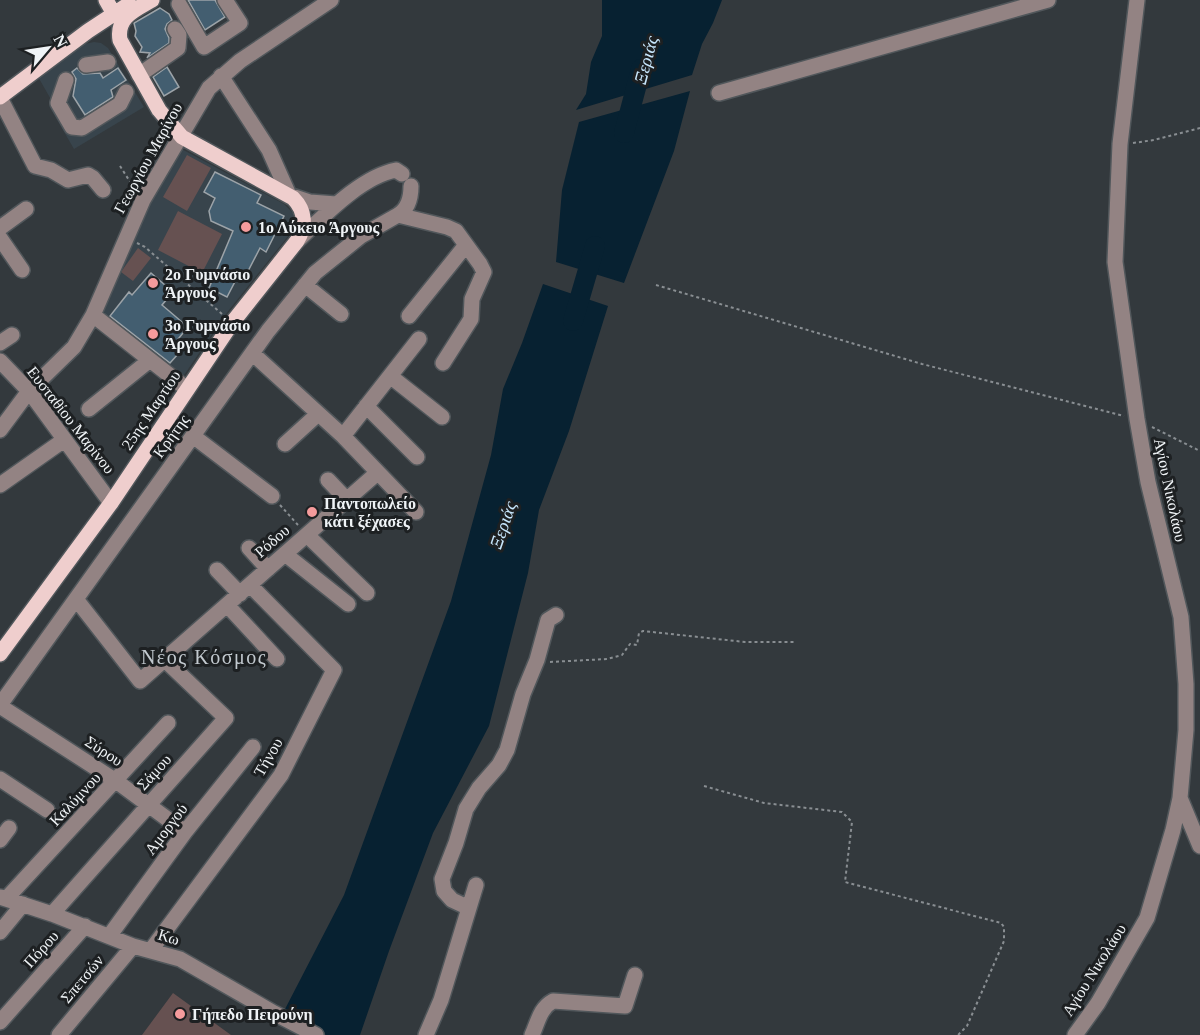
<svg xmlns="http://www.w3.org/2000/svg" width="1200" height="1035" font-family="Georgia,serif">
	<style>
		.built { fill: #38444c }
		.green { fill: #665151 }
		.water { fill: #072131 }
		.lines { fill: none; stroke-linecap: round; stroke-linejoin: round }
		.river { stroke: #072131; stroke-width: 20 }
		.building { fill: #435e70; stroke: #9ca3a8; stroke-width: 1.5 }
		.minor-casing { stroke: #51575b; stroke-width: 18 }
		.major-casing { stroke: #51575b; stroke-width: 18 }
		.path { stroke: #898e92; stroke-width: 2; stroke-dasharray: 3 3; stroke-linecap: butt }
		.minor { stroke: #938383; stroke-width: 15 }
		.major { stroke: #efcecd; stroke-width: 15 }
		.poi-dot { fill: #f59b9c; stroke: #1d2022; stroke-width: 2 }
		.labels { text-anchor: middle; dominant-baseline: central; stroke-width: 6; stroke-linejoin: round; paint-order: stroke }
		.street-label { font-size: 16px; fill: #eff3f6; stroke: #1d2022 }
		.poi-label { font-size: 16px; font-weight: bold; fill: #eff3f6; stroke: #1d2022; text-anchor: start }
		.water-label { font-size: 18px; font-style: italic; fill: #c8e7fd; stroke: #1d2022 }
		.quarter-label { font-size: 20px; letter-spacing: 1.5px; fill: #c2c9cf; stroke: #1d2022 }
	</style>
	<rect width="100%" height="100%" fill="#33393d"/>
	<path class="built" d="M94,42L101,43L108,48L144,107L74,149L49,106L53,103L37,75L80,45Z
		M174,145L284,204L293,213V225L289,235L225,315L180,381L102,315L130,244Z"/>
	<path class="green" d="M187,155L211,168L187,211L163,197Z
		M178,211L222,234L202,273L158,250Z
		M138,248L151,258L133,281L121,272Z
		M173,993L231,1035H142Z"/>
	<path class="water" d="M602,0H722L713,23L702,44L692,75L576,110L586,94L591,62L602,36Z
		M690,91L674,151L624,283L556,262L562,190L579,122Z
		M543,284L608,306L569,431L539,510L528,573L489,726L433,833L389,951L360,1035H326L284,1011L344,895L451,601L491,455L503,389L522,343Z"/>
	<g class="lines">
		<path class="river" d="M624,133L641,69
			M573,321L595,246"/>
	</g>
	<path class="building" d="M188,0H215L225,17L205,30Z
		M160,8L169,14L172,20L167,24L165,29L169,38V43L147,58L150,53L140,52L142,47L135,36L136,31L134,23Z
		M167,67L179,87L164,96L153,77Z
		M77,68L83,74L100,73L103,78L118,68L126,80L111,90L113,97L85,115L73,96L76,79L72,72Z
		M215,172L261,195L257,203L284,216L266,252L260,248L245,277L239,274L227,297L209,288L233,231L211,221L209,211L215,198L204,192Z
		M151,273L173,292L162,305L182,322L183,333L171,348L178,354L170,363L110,316L129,292L132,295Z"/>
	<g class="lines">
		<defs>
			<path id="minor" d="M179,4L204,47L240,23L225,0
				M86,65L108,62
				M139,75L178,48L179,35L175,29
				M221,76L269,150L289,195L310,202L336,204
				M66,80L58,103L72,127L82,128L120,104L126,92
				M719,93L1048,0
				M0,98L35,166L51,170L68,180L88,175L93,178L103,190
				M398,215C408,209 411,198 411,186
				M0,228L26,209
				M0,238L22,270
				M297,241C323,217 360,177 396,170L402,174
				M305,285L341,314
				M93,315L187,389
				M409,316L466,245
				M0,343L12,335
				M252,353L343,436L416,512
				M0,361L29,391L111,503
				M390,376L442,417
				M366,406L417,457
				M89,409L150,360
				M0,430L29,391L74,347L93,315L143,200L209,88L240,61L331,0
				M193,436L272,496
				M343,436L419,339
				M285,444L318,414
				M328,480L347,500
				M0,485L64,440
				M307,535L367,593
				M249,548L268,569
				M285,554L348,604
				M217,570L240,594
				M76,599L140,681L376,474
				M227,605L277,659
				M0,705L268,331L315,273L361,236L398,215L447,227L456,231L480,264L484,272L472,299L471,319L443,363
				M0,706L116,781L185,832
				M0,779L47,810
				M1180,798L1200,846
				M0,840L9,828
				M0,897L52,914L133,946L180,959L274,1013L316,1035
				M6,899L168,723
				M469,908L452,900L444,891L442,879L456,843L466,809L479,788L499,765L507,750L523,694L537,660L548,620L556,615
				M52,914L226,718L165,660
				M0,932L23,904
				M110,935L185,832L253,747
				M151,950L281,775L334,670L250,585
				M0,1022L85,926
				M59,1035L133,946
				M426,1035L441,1000L476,885
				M532,1035C538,1022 540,1008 553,1001L625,1006L635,975
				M1075,1035L1098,1003L1147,918L1173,830L1180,798L1186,730V684L1181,617L1148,482L1137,419L1115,262L1120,144L1137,0"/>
			<path id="major" d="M106,0L114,14L123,16
				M0,97L88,31L129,4
				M0,654L111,503L232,323L297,241C306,226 306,211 293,198L182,137L159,110L120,40C116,17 135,10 152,0"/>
		</defs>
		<use href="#minor" class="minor-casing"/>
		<use href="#major" class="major-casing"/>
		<path class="path" d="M1133,143L1154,140L1200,128
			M120,166L134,188
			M137,243L145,247L222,314
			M656,285L922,364L1124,416
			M1152,427L1200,451
			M280,505L298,525
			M550,662L607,659L622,655L630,644L637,645L639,633L643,631L745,642H794
			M704,786L764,803L842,812L852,822L845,882L1001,923L1004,927V941L967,1026L958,1035"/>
		<use href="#minor" class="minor"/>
		<use href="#major" class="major"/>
	</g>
	<g class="poi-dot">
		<circle cx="246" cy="227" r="6"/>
		<circle cx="153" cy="283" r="6"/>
		<circle cx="153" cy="334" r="6"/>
		<circle cx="312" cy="512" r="6"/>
		<circle cx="180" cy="1014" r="6"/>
	</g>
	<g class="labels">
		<g class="street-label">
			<text transform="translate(148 158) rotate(-61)">Γεωργίου Μαρίνου</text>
			<text transform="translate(151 410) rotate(-56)">25ης Μαρτίου</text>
			<text transform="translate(71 420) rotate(52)">Ευσταθίου Μαρίνου</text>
			<text transform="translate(171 436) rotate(-54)">Κρήτης</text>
			<text transform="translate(1170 490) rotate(78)">Αγίου Νικολάου</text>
			<text transform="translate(272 541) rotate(-41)">Ρόδου</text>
			<text transform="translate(104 751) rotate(33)">Σύρου</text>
			<text transform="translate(268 757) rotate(-60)">Τήνου</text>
			<text transform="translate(154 772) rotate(-48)">Σάμου</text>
			<text transform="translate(75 799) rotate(-47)">Καλύμνου</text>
			<text transform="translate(166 829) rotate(-53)">Αμοργού</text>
			<text transform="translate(169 937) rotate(17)">Κω</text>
			<text transform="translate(41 949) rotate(-48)">Πόρου</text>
			<text transform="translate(1094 970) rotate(-58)">Αγίου Νικολάου</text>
			<text transform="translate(82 979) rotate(-50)">Σπετσών</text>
		</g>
		<g class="poi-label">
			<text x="258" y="227">1ο Λύκειο Άργους</text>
			<text x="165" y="274">2ο Γυμνάσιο<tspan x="165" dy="18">Άργους</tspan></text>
			<text x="165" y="325">3ο Γυμνάσιο<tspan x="165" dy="18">Άργους</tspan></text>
			<text x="324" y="503">Παντοπωλείο<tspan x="324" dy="18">κάτι ξέχασες</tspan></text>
			<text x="192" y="1014">Γήπεδο Πειρούνη</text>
		</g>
		<g class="water-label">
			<text transform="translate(646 60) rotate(-75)">Ξεριάς</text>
			<text transform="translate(503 525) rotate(-71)">Ξεριάς</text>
		</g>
		<g class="quarter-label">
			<text x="204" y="657">Νέος Κόσμος</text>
		</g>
	</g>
	<g transform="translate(48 48) rotate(61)" stroke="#1d2022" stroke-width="4.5" paint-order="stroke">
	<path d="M0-4.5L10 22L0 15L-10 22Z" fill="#eff3f6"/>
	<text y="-9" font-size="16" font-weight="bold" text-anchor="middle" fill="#eff3f6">N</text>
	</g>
</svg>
